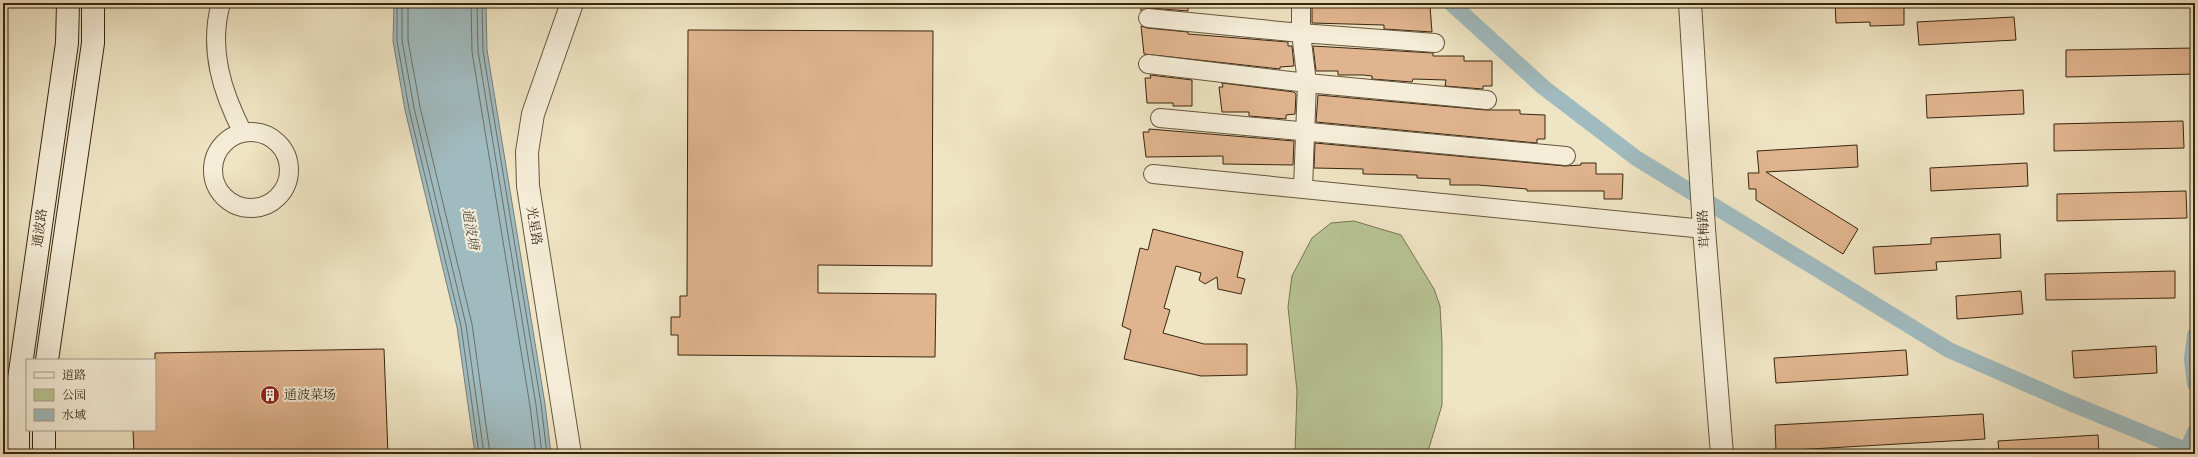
<svg xmlns="http://www.w3.org/2000/svg" width="2198" height="457" font-family="'Libre Bodoni','Noto Serif SC',serif">
	<style>
		.green { fill: #b8c494; stroke: #787552 }
		.water { fill: #a0bbbf; stroke: #767f79 }
		.lines { fill: none; stroke-linecap: round; stroke-linejoin: round }
		.shore { stroke: #6c7067; stroke-width: 1 }
		.canal { stroke: #a0bbbf; stroke-width: 16 }
		.building { fill: #e0b48e; stroke: #38260f }
		.minor-casing { stroke: #66563c; stroke-width: 20 }
		.tertiary-casing { stroke: #66563c; stroke-width: 24 }
		.secondary-casing { stroke: #38260f; stroke-width: 24 }
		.minor { stroke: #f5edd8; stroke-width: 18 }
		.tertiary { stroke: #f5edd8; stroke-width: 22 }
		.secondary { stroke: #f5edd8; stroke-width: 22 }
		.labels { text-anchor: middle; dominant-baseline: central; stroke-width: 4; stroke-linejoin: round; paint-order: stroke }
		.street-label { font-size: 13px; fill: #38260f; stroke: #f5edd8 }
		.poi-label { font-size: 13px; fill: #38260f; stroke: #f5edd8; text-anchor: start }
		.water-label { font-size: 14px; font-style: italic; fill: #575344; stroke: #f5edd8 }
	</style>
	<rect width="100%" height="100%" fill="#efe4c3"/>
	<filter id="stains"><feTurbulence type="fractalNoise" baseFrequency=".005" numOctaves="4"/><feColorMatrix values="0 0 0 0 .2 0 0 0 0 .09 0 0 0 0 .02 0 0 0 .5 -.17"/></filter>
	<radialGradient id="worn" r=".72"><stop offset=".6" stop-color="#630" stop-opacity="0"/><stop offset="1" stop-color="#630" stop-opacity=".3"/></radialGradient>
	<path class="green" d="M1354,221L1401,235L1434,289L1440,306L1442,343V405L1429,448L1424,454H1295L1297,391L1288,307L1292,276L1312,238L1331,223Z"/>
	<path class="water" d="M394,3H486L487,50L545,404L551,454H475L457,327L405,110L393,41Z"/>
	<g class="lines">
		<path class="shore" d="M397,3V41L409,109L461,326L479,454
			M402,3V40L414,108L466,325L484,454
			M408,3V40L420,107L472,324L490,454
			M471,3L472,52L530,406L536,454
			M477,3L478,51L536,405L542,454
			M482,3L483,51L541,404L547,454"/>
		<path class="canal" d="M1451,3L1543,87L1636,158L1949,350L2070,403L2195,454
			M2195,335L2192,359L2195,384
			M2187,450L2195,432"/>
	</g>
	<path class="building" d="M1141,3H1188V11L1149,8L1141,11Z
		M1312,3H1402V5L1430,6L1432,32L1384,29V25L1312,23Z
		M1835,3H1904V25L1870,26V22L1836,23Z
		M2014,17L2016,40L1919,45L1917,22Z
		M1141,26L1147,28L1188,32V34L1288,42V46H1292L1294,66L1280,67V69L1144,54Z
		M688,30L933,31L932,266L818,265V293L936,294L935,357L678,355V335H671V317H680V296H687Z
		M1313,46L1433,53V56H1464V61H1492V86H1483V89L1445,86L1446,80L1413,79L1412,82L1372,79V76L1363,75H1338V71H1316Z
		M2195,48V74L2066,77V50Z
		M1150,75L1192,80V106H1173V103H1147L1145,78H1151Z
		M1222,83L1294,92L1296,94L1295,114L1286,115V119L1249,116V112H1222L1219,87H1223Z
		M2023,90L2024,114L1927,118L1926,95Z
		M1318,95L1486,110H1520V114L1545,115V139H1537V143L1316,122Z
		M2183,121L2184,148L2054,151V124Z
		M1149,129L1294,141L1293,165L1223,164V156L1146,157L1143,132H1149Z
		M1315,143L1565,166L1581,165V163H1596V174H1623L1622,199H1604V191H1527V189L1478,185H1450V179L1417,178V175L1363,174V169L1314,168Z
		M1857,145L1858,167L1766,172L1858,229L1843,254L1756,200V189H1749L1748,173H1759L1757,151Z
		M2027,163L2028,186L1931,191L1930,168Z
		M2186,191L2187,218L2057,221V194Z
		M1153,229L1243,252L1237,277L1245,279L1241,294L1218,289L1217,277L1205,284L1199,280L1201,273L1176,266L1164,308L1170,310L1163,333L1204,344H1247V375L1201,376L1124,359L1131,330L1122,326L1140,248L1148,250Z
		M2000,234L2001,258L1936,262L1937,270L1875,274L1873,247L1931,244V238Z
		M2175,271V298L2046,300L2045,274Z
		M2021,291L2023,314L1957,319L1956,296Z
		M2156,346L2157,373L2074,378L2072,351Z
		M384,349L388,454H134L133,430H155V353Z
		M1906,350L1908,375L1776,383L1774,358Z
		M1983,414L1985,439L1776,451L1775,425Z
		M2098,435L2099,454H1999L1998,441Z"/>
	<g class="lines">
		<defs>
			<path id="minor" d="M221,3C208,49 222,92 243,133
				M1301,3V33L1307,83L1303,188
				M1148,18L1301,33L1435,43
				M1148,64L1307,83L1487,100
				M1160,118L1566,156
				M213 170a38 38 0 1 1 76 0a38 38 0 1 1-76 0Z
				M1153,174L1704,229"/>
			<path id="tertiary" d="M1690,3L1704,229L1722,454
				M570,454L528,186L527,152L533,114L572,3"/>
			<path id="secondary" d="M47,360L93,43V3
				M44,430V454
				M18,454V386L67,43L68,3"/>
		</defs>
		<use href="#minor" class="minor-casing"/>
		<use href="#tertiary" class="tertiary-casing"/>
		<use href="#secondary" class="secondary-casing"/>
		<use href="#minor" class="minor"/>
		<use href="#tertiary" class="tertiary"/>
		<use href="#secondary" class="secondary"/>
	</g>
	<defs>
		<symbol id="building-disc" viewBox="-11 -11 22 22"><circle r="9.5" fill="#8f2418" stroke="#f5edd8"/><path d="M-4-6H4V6H1V3H-1V6H-4ZM-2.5-4.3h1.7v1.8h-1.7ZM.8-4.3h1.7v1.8H.8ZM-2.5-1h1.7V.8h-1.7ZM.8-1h1.7V.8H.8Z" fill="#fff"/></symbol>
	</defs>
	<g fill-rule="evenodd">
		<use href="#building-disc" x="259" y="384" width="22" height="22"/>
	</g>
	<g class="labels">
		<g class="street-label">
			<text transform="translate(534 226) rotate(81)">光星路</text>
			<text transform="translate(40 228) rotate(-82)">通波路</text>
			<text transform="translate(1704 229) rotate(-94)">茸梅路</text>
		</g>
		<g class="poi-label">
			<text x="284" y="395">通波菜场</text>
		</g>
		<g class="water-label">
			<text transform="translate(470 229) rotate(80)">通波塘</text>
		</g>
	</g>
	<rect width="2198" height="457" fill="none" stroke="#efe4c3" stroke-width="16"/>
	<rect x="4" y="4" width="2190" height="449" fill="none" stroke="#38260f" stroke-width="2"/>
	<rect x="8" y="8" width="2182" height="441" fill="none" stroke="#38260f"/>
	<rect x="26" y="359" width="130" height="72" fill="#f5edd8" stroke="#a99d88"/>
	<rect x="34" y="372" width="20" height="6" fill="#f5edd8" stroke="#a99d88"/>
	<text x="62" y="379" font-size="12" fill="#38260f">道路</text>
	<rect x="34" y="389" width="20" height="12" fill="#b8c494" stroke="#a99d88"/>
	<text x="62" y="399" font-size="12" fill="#38260f">公园</text>
	<rect x="34" y="409" width="20" height="12" fill="#a0bbbf" stroke="#a99d88"/>
	<text x="62" y="419" font-size="12" fill="#38260f">水域</text>
	<rect width="100%" height="100%" filter="url(#stains)"/>
	<rect width="100%" height="100%" fill="url(#worn)"/>
</svg>
